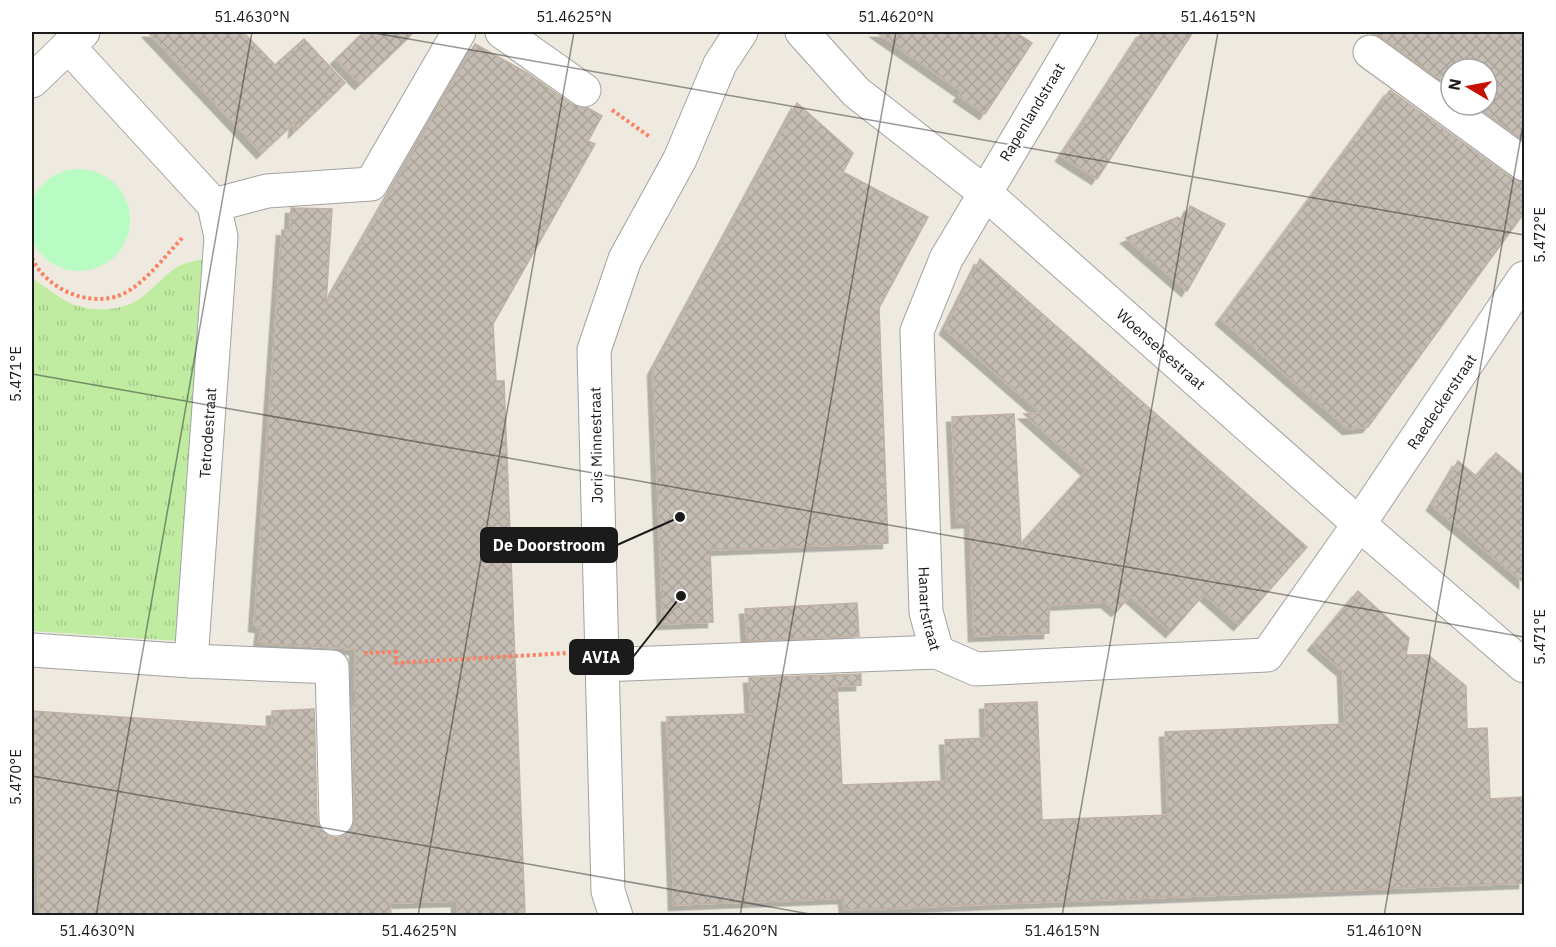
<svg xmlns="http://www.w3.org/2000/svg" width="1556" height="947" font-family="'IBM Plex Sans',sans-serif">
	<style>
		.grass { fill: url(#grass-tufts) }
		.park { fill: #b8fcc4 }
		.building { fill: url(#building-cross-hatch); stroke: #c0b1a2; stroke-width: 1.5; filter: url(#shadow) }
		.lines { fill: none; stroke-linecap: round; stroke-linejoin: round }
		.minor-casing { stroke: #a2a2a2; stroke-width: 35 }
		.path { stroke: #ff7e5f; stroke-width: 4; stroke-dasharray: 3 3; stroke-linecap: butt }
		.minor { stroke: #fff; stroke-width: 33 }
		.ticks { fill: none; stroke: #1b1b1b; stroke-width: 1.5; stroke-opacity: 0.45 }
		.labels { text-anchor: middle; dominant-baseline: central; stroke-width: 5; stroke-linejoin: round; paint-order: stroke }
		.street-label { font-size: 15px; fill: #1b1b1b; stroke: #fff }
		.leader { fill: none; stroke: #1b1b1b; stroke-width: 2 }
		.callout-dot { fill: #1b1b1b; stroke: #fff; stroke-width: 2 }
		.callout { fill: #1b1b1b; stroke: #1b1b1b; stroke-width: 2 }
		.callout-label { font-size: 16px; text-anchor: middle; font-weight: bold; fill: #fff }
		.neatline { fill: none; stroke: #1b1b1b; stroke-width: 2 }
		.ticks-label { font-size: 15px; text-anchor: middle; fill: #1b1b1b }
	</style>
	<defs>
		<pattern id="grass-tufts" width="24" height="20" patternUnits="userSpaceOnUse" patternTransform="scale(1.5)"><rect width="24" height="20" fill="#c0eca2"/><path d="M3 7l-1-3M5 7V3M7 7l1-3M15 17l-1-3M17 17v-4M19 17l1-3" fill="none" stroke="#a4ca8b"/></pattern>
		<pattern id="building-cross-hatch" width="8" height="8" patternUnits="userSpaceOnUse" patternTransform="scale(1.5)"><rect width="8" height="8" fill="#c5bdb3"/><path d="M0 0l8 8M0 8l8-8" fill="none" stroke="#a9a299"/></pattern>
		<filter id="shadow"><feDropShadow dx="-5.5" dy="5.5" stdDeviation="0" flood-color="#0004"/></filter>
	</defs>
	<rect width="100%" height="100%" fill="#eeeae0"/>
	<path class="grass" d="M207,259L179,641L32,631V278C44,286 57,297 70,303C91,313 124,311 141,298C168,277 169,263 207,259Z"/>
	<path class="park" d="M28 220a51 51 0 1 1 102 0a51 51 0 1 1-102 0Z"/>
	<path class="building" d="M148,32H243L275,65L304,39L345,83L294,132L295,122L262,153Z
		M364,32H414L360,84L336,59Z
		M876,32H1015L1032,43L985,114L959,96L962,92Z
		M1142,32H1193L1097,179L1061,156Z
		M1366,32H1524V141L1475,105H1487V69H1451V88L1381,37Z
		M475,44L527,73L573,105L588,108L602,116L588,141L595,144L493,324L496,381H504L525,915H457V901L390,903L391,915H39L36,772L32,771V711L272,727V711L314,709L317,819L320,828L328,836L337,838L346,835L353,827L355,819L352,707H356L355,649L259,643L261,627L254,626L282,230L290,231L291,208L332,209L326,304Z
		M1390,90L1513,179L1524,182V213L1368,427L1348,429L1221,319Z
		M797,103L853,153L843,172L928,217L879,308L888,543L710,550L713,622L663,624L653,370Z
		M1190,206L1225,224L1187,291L1126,238L1178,217L1183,221Z
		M980,259L1307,547L1239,625L1204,594L1171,632L1130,596L1117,611L1106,602L1049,605V633L974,636L970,522L957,523L952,417L1014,414L1021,544L1087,470L1024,414L1041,413L945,329Z
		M1496,453L1524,476V583L1432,505L1458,461L1476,476Z
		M1358,591L1409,638L1406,655H1428L1466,686L1467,729L1487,728L1490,799L1524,797V883L845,910L844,898L674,905L667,717L751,714L749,678L861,674V685L837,686L842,785L947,781L945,740L986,738L985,704L1037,702L1042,820L1168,815L1165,732L1345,724L1343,671L1313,645Z
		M857,603L859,636L747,641L745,609Z"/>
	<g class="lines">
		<defs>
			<g id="minor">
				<path d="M502,32L584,90"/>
				<path id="s1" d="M802,32L856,92L984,192L1359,524L1524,666"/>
				<path id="s2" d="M1081,32L946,259L917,331L926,612L937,652L976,669L1267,655L1359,524L1524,278"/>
				<path d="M1370,52L1524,164"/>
				<path d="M32,81L83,32"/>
				<path d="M214,205L267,191L371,184L459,32"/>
				<path id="s3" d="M32,650L191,661L221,237L214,205L68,46"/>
				<path d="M191,661L332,667L336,819"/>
				<path d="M600,665L937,652"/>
				<path d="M616,916L608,891L594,350L625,259L680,159L720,64L741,32"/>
			</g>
		</defs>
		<use href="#minor" class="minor-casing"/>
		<path class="path" d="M612,110L650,137
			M32,258C47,292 99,313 133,288C152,274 168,253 184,236
			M364,653L396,652V663L568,653"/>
		<use href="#minor" class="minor"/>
	</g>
	<path class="ticks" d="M369,32L1524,235M32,374L1524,637M32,776L821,916M96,916L252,32M418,916L574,32M740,916L896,32M1062,916L1218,32M1384,916L1524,119"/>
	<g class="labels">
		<g class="street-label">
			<text transform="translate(1032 112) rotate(-59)">Rapenlandstraat</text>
			<text stroke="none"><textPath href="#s1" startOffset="480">Woenselsestraat</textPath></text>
			<text stroke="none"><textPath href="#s2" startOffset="1306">Raedeckerstraat</textPath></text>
			<text stroke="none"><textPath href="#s3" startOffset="388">Tetrodestraat</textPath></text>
			<text transform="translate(596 445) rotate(-91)">Joris Minnestraat</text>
			<text stroke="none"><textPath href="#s2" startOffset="620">Hanartstraat</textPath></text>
		</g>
	</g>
	<path class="leader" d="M680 517L617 545M681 596L633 657"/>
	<g class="callout-dot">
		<circle cx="680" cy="517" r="6"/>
		<circle cx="681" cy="596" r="6"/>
	</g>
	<g class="callout">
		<rect x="481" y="528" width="136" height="34" rx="6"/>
		<rect x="570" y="640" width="63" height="34" rx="6"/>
	</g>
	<g class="callout-label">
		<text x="549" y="551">De Doorstroom</text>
		<text x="601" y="663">AVIA</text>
	</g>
	<rect width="1556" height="947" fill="none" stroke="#ffffff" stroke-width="66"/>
	<g transform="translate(1469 87) rotate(280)"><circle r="28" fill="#ffffff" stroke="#a4a4a4" stroke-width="1.5"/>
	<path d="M0-4.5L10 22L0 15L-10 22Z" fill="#c61100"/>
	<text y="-9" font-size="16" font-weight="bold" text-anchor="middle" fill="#1b1b1b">N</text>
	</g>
	<rect x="33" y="33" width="1490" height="881" class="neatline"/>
	<g class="ticks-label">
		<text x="252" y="22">51.4630°N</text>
		<text x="574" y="22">51.4625°N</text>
		<text x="896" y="22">51.4620°N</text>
		<text x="1218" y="22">51.4615°N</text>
		<text transform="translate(1540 235) rotate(-90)" y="5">5.472°E</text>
		<text transform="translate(16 374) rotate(-90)" y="5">5.471°E</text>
		<text transform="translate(1540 637) rotate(-90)" y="5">5.471°E</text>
		<text transform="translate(16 777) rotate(-90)" y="5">5.470°E</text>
		<text x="97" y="936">51.4630°N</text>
		<text x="419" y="936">51.4625°N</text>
		<text x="740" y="936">51.4620°N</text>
		<text x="1062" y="936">51.4615°N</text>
		<text x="1384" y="936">51.4610°N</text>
	</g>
</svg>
